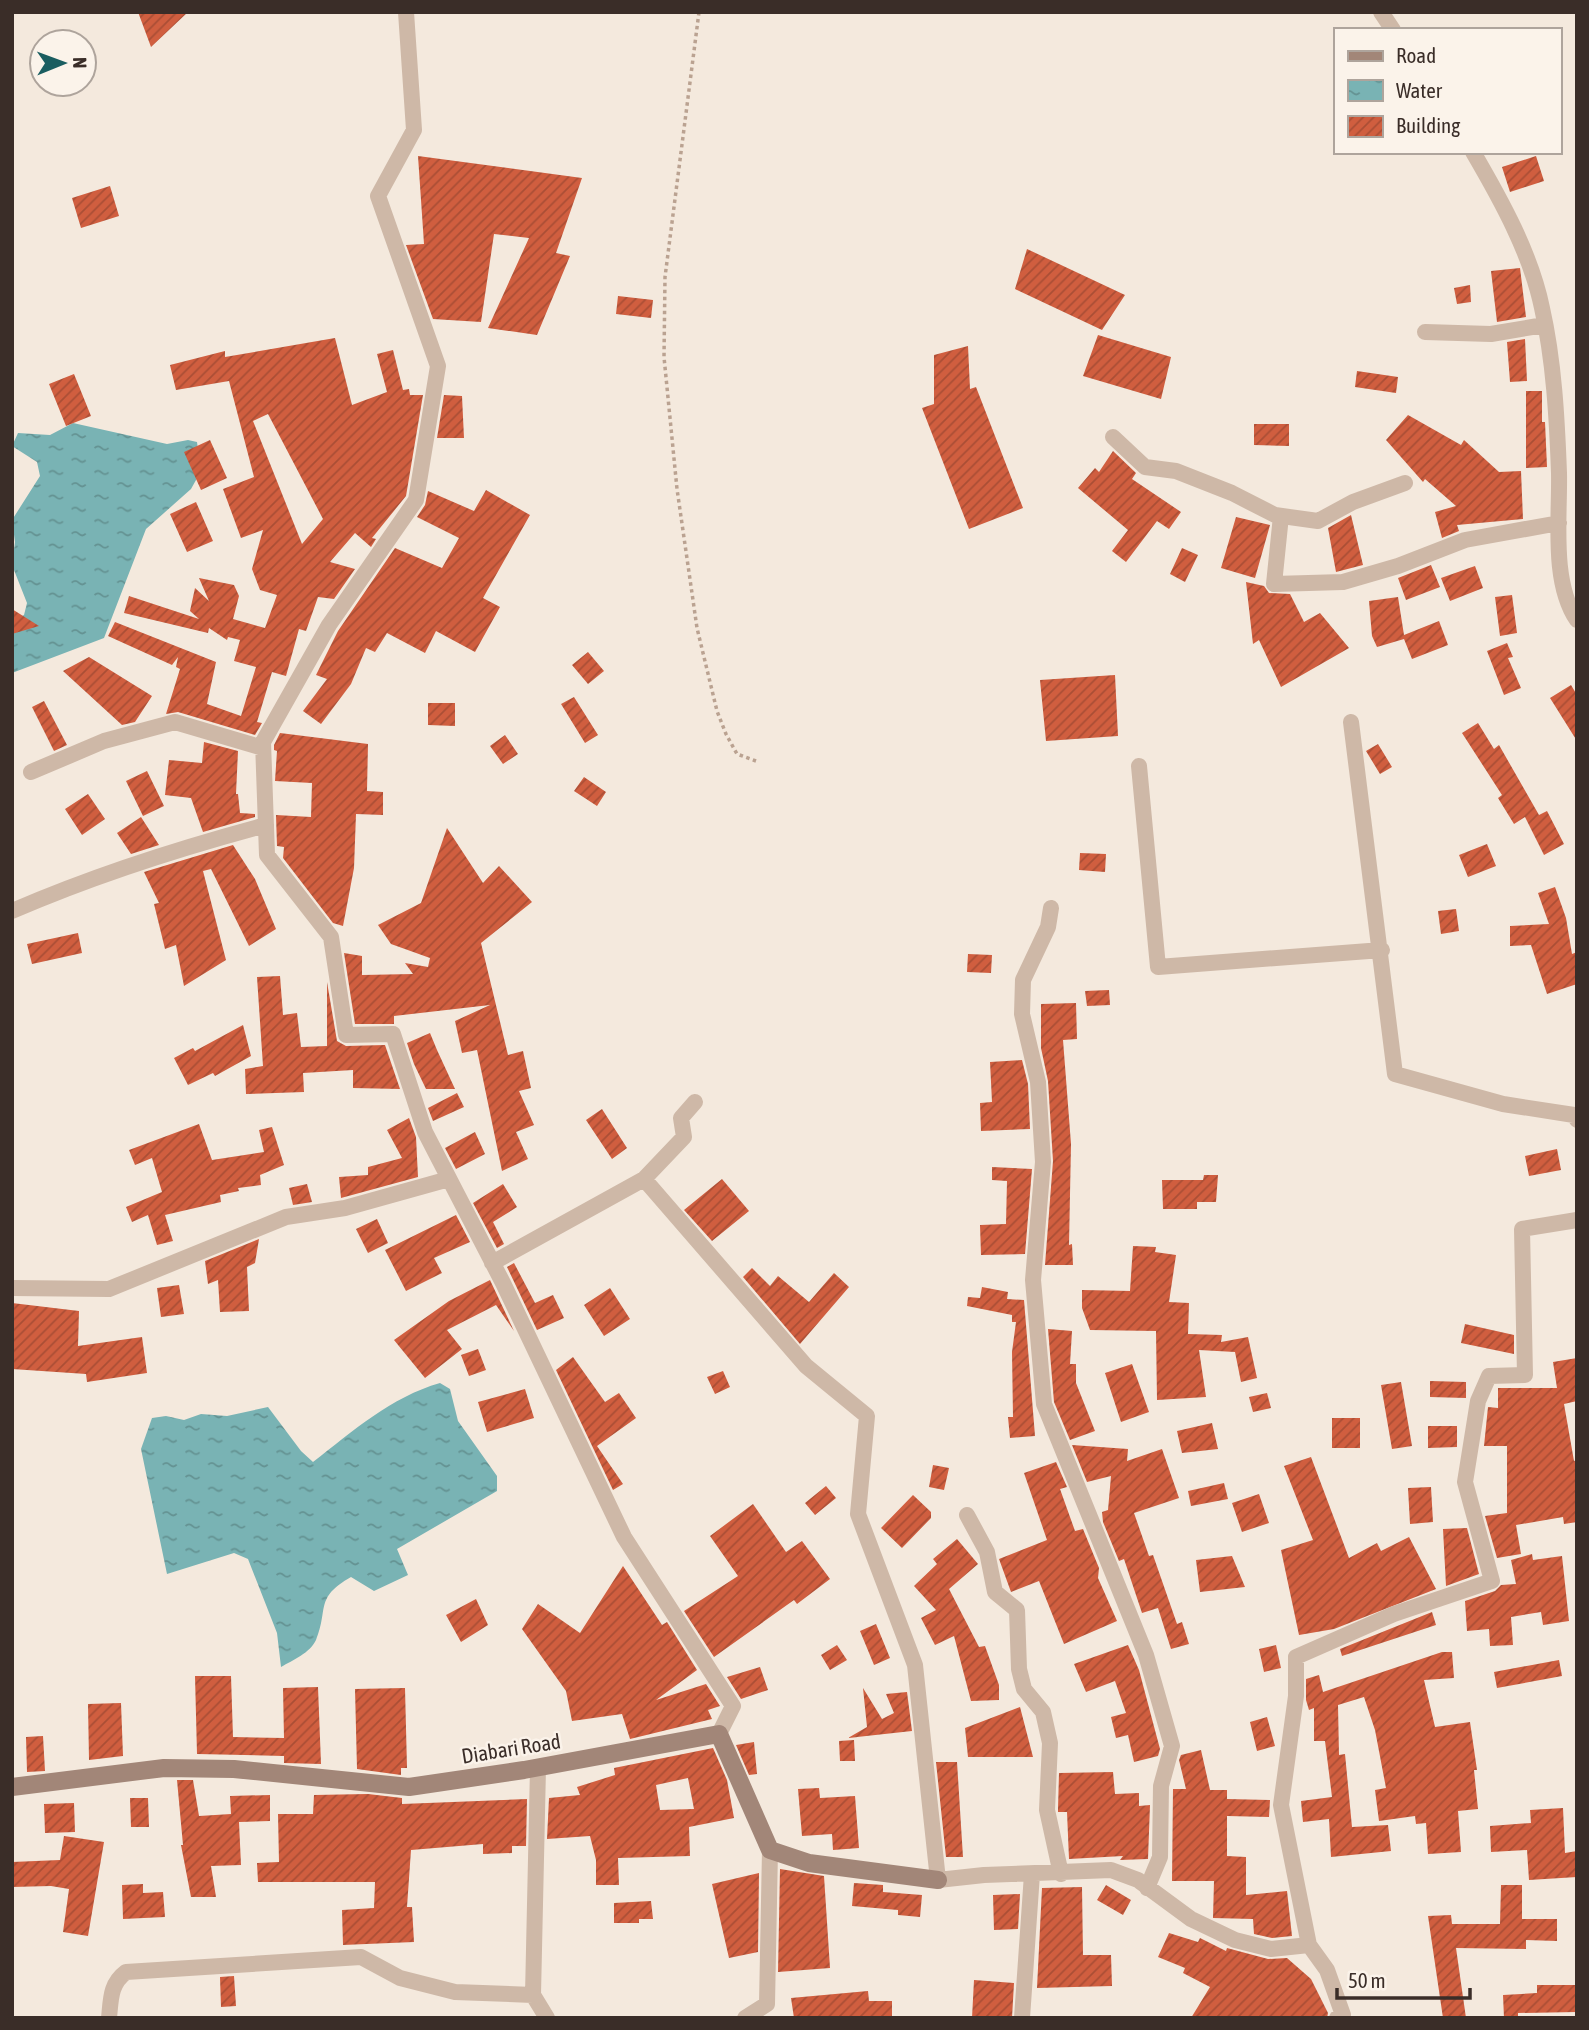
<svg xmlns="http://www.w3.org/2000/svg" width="1589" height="2030" font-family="'Asap Condensed',sans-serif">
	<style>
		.water { fill: url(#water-ripples) }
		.building { fill: url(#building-hatch); fill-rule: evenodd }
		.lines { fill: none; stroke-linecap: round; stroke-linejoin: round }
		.path { stroke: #baa291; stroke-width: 3.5; stroke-dasharray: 3.5 3.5; stroke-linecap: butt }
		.street { stroke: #ceb8a7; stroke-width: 16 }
		.secondary { stroke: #a28678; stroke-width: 18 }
		.labels { text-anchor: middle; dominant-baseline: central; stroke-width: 5; stroke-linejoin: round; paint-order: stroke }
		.street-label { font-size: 21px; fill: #3a2d28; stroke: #fbf3ea }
	</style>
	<defs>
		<pattern id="water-ripples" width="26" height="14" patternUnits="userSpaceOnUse" patternTransform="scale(1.75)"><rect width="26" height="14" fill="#79b3b4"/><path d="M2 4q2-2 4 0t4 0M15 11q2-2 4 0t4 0" fill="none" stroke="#649292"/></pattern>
		<pattern id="building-hatch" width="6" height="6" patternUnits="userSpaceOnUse" patternTransform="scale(1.75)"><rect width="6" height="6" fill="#d05e3f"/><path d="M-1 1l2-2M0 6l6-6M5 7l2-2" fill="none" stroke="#aa4e35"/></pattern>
	</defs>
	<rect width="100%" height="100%" fill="#f4e9dd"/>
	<path class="water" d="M73,423L167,444L188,440L197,442L201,471L191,489L146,529L104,638L12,673V621L24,615L27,603L12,565L15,542L12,520L40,476L37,462L12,446L18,433L50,435Z
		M440,1383L450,1389L458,1421L497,1476V1491L397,1549L408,1575L374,1591L351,1577C314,1598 329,1609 316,1640C310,1653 293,1660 281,1667L277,1633L248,1559L234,1553L167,1574L141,1449L152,1418L166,1416L184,1420L201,1414L227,1416L268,1407L301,1451L313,1462C353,1431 391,1397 440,1383Z"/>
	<path class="building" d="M138,12H188L151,47Z
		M418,156L582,178L556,253L570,256L537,335L488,328L529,238L494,234L481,322L433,319L406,245L424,244Z
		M1536,156L1544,181L1510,192L1502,167Z
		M110,186L119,216L81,228L72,198Z
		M1027,249L1125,295L1102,330L1015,289Z
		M1520,268L1526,317L1497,322L1491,271Z
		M1470,285L1471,302L1457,304L1454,288Z
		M618,296L653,300L651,318L616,314Z
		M1098,335L1171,357L1161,399L1083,376Z
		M335,338L352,405L387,392L377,354L393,350L403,390L409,389L410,395H423L406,496L372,538L376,539L371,547L355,533L330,562L355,569L334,599L318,597L306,631L299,629L286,676L272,672L257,722L262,723L255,735L178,712L166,714L180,669L176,667L178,657L172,665L108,636L115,622L216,662L207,704L241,716L256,667L234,661L240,640L228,637L227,640L209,628L208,633L124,613L129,596L199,619L190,611L195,588L209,601L199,578L234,585L239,596L233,619L265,628L277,595L260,590L252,569L263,530L241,538L223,489L254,477L229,381L176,390L170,365L225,351V357ZM268,414L323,519L302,544L253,421Z
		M1525,339L1527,381L1510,382L1507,342Z
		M968,346L970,389L976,387L1023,508L969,529L922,408L934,404V355Z
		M1357,371L1398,377L1396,393L1355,387Z
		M74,374L91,416L66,426L49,384Z
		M1526,391H1542V422H1545L1547,467L1526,468Z
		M444,395L462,396L464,438H437Z
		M1408,415L1461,445L1464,440L1499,472L1521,471L1523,519L1457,525L1459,531L1442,538L1435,512L1456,506L1425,479L1423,482L1386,440Z
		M1254,424H1289V446L1254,445Z
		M210,440L227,478L201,490L184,452Z
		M1113,451L1136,473L1132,479L1181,512L1169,529L1157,521L1126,562L1112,551L1128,530L1078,488L1095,468L1099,472Z
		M486,490L530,515L483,598L500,607L475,652L436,631L425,653L387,633L375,652L366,648L351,684L321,724L303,711L327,679L316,675L338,631L395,548L442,568L459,538L417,517L425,505L428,491L474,511Z
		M196,502L213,541L187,552L170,514Z
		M1351,515L1363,565L1336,572L1328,528Z
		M1236,517L1270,525L1255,578L1221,568Z
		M1182,548L1198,555L1185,582L1170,574Z
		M1431,565L1440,587L1406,600L1398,578Z
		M1475,566L1483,588L1450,601L1441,578Z
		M1246,582L1264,586L1269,593L1290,594L1304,622L1320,613L1349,648L1281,687L1259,640L1253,644Z
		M1512,595L1517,633L1500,636L1495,597Z
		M1398,597L1404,635L1439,621L1448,645L1412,659L1404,639L1377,647L1372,636L1369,601Z
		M12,609L39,626L12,634Z
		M1507,643L1513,657L1508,658L1521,688L1504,695L1487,651Z
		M588,652L604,671L588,684L572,665Z
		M89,657L152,696L135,722L122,725L63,671Z
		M1115,675L1118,736L1046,741L1040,680Z
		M1571,685L1577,695V741L1550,698Z
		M574,697L598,735L585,743L561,704Z
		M44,701L67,745L54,751L32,707Z
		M428,703H455V726L428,725Z
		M1478,723L1494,749L1499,745L1539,815L1547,811L1564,844L1544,855L1525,817L1514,824L1498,798L1502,795L1462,733Z
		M280,733L368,744L367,791L383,792V815L356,814L354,868L343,926L333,923L283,858L284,847L277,846L276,815L311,817L312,783L275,781L277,751L274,750V745Z
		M505,735L518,754L503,764L490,746Z
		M204,742L238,751L236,794H238L240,813L255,814V817L203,832L191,798L165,795L169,760L202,763Z
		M1378,744L1392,767L1380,774L1366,751Z
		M147,771L164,806L143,816L126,781Z
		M584,777L606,792L597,806L574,791Z
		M88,794L105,819L82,835L65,809Z
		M141,817L159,845L131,854L117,833Z
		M447,828L483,883L499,866L532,902L481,943L508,1055L523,1051L531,1088L519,1091L534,1125L516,1132L528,1159L502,1171L477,1050L462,1053L455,1021L490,1005L394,1016V1024H355L344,953L362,956V975L413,974L405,963L428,967L430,958L391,944L378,925L421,903Z
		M1487,844L1496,866L1468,877L1459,855Z
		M233,845L255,879L276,929L249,946L211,869L203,871L226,960L184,986L176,945L165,949L154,904L159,903L144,872Z
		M1080,853L1106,854L1105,872L1079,870Z
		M1555,887L1566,918L1572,954L1577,952V984L1547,994L1531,945L1510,946V926L1549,924L1538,893Z
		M1456,909L1459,931L1441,934L1438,911Z
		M78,933L82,953L32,964L27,944Z
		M968,954L992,955L991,973L967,972Z
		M280,976L283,1015L297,1013L301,1047L327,1046V982L337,1041L346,1046L385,1045L400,1089L353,1088V1070L303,1073L304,1092L246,1094L245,1069L263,1066L257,977Z
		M1109,990L1110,1005L1087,1006L1085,991Z
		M1076,1003L1077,1039L1063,1040L1071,1144L1069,1245L1072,1244L1073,1265H1045L1053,1161L1048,1081L1041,1048V1004Z
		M243,1025L251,1056L215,1076L213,1073L188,1085L174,1058L193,1048L195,1051Z
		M430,1033L437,1050L455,1089H426L414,1064L407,1043Z
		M1022,1060L1028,1084L1030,1129L981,1131L980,1103L992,1102L990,1062Z
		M457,1093L464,1107L433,1121L428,1108Z
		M602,1109L627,1148L612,1159L586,1120Z
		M409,1118L416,1137L418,1177L341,1198L339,1177L368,1175V1167L402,1158L387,1130Z
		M199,1124L212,1160L264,1152L259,1130L272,1127L284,1165L260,1175L261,1185L238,1188L239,1191L220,1195L221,1202L165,1215L173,1241L157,1245L148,1215L132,1222L126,1207L162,1192L152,1158L135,1165L129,1150Z
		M475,1132L485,1154L456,1169L445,1148Z
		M1557,1149L1561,1170L1529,1176L1525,1156Z
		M992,1167L1032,1169L1025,1254L981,1255L980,1225L1006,1224L1007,1181L992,1180Z
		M1204,1175H1218L1216,1202H1197V1209H1163L1162,1180H1203Z
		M722,1179L749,1211L712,1241L684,1210Z
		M307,1184L312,1202L293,1205L289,1188Z
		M503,1184L517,1207L493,1222L504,1244L497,1248L473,1203Z
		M456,1215L470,1242L434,1258L442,1273L406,1291L385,1250Z
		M377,1219L388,1243L368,1253L356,1229Z
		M259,1239L255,1263L247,1267L249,1311L220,1312L218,1280L208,1284L205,1261Z
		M1133,1246L1156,1247L1155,1252L1176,1255L1169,1302L1189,1303L1188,1334L1222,1335L1221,1342L1248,1337L1257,1378L1241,1382L1235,1352L1199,1350L1206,1397L1157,1400L1156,1331L1090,1330L1082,1308V1290L1130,1291Z
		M514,1263L535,1303L553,1295L564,1318L537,1330L507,1267Z
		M752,1268L770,1286L778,1276L809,1302L834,1273L849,1287L800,1344L743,1277Z
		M490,1280L514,1331L496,1305L447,1330L462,1349L425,1378L394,1340L449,1301Z
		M179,1285L184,1314L161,1317L157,1288Z
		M982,1287L1008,1292L1007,1299L1024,1300L1035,1436L1010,1438L1008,1417H1013L1012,1352L1016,1322H1012V1315L967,1306L968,1297L980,1298Z
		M610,1288L630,1319L604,1336L584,1305Z
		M12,1303L79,1311L78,1346L142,1337L147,1373L87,1382L86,1374L12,1369Z
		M1465,1324L1514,1335V1354L1461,1343Z
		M1048,1329L1072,1331L1070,1364H1076V1383L1095,1431L1070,1440L1054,1402Z
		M478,1349L486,1370L469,1376L461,1355Z
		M573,1357L605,1402L619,1393L636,1418L597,1446L623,1484L613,1490L556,1370Z
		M1577,1358V1401L1564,1404L1574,1461L1577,1460V1522L1564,1524L1563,1517L1516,1525L1521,1554L1497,1558L1485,1516L1507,1513V1446H1484L1488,1407L1498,1408V1388H1557L1553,1362Z
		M1132,1364L1149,1412L1121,1422L1105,1373Z
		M723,1371L730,1387L715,1394L707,1377Z
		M1430,1381L1466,1382V1398L1430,1397Z
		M1401,1382L1412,1446L1392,1449L1381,1385Z
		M525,1389L534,1418L487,1432L478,1402Z
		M1267,1393L1271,1408L1253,1412L1249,1397Z
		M1332,1418H1360V1448H1332Z
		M1212,1423L1218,1449L1182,1453L1177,1431Z
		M1428,1426H1457V1447L1428,1448Z
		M1072,1445L1128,1449L1127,1461L1162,1449L1179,1498L1134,1513L1149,1556L1153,1555L1177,1624L1182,1622L1189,1644L1171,1649L1158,1608L1142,1613L1124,1559L1119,1561L1103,1522L1102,1512L1108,1510L1111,1476L1087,1482Z
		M1311,1457L1349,1558L1377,1543L1381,1551L1409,1537L1436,1589L1334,1629L1299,1635L1281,1550L1313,1540L1284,1466Z
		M1056,1462L1067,1487L1060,1489L1075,1531L1083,1529L1099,1568L1098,1578L1117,1621L1064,1644L1039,1581L1011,1592L999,1559L1047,1540L1024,1473Z
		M933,1465L949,1468L944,1490L929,1487Z
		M1224,1483L1228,1499L1191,1506L1188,1491Z
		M826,1486L836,1498L815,1515L805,1503Z
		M1431,1487L1433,1522L1410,1524L1408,1488Z
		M1259,1494L1269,1523L1242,1532L1232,1503Z
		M913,1495L931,1512V1518L902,1548L881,1528Z
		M753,1504L786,1552L802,1541L830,1579L797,1604L794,1600L714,1657L684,1611L738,1576L710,1536Z
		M1467,1528L1479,1574L1446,1586L1443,1529Z
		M957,1539L978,1564L949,1589L979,1647L985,1646L999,1685V1700L971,1701L954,1636L935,1645L921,1618L936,1610L914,1586L937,1564L933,1559Z
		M1532,1554L1533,1560L1562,1556L1569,1621L1543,1625L1541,1612L1511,1617L1513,1645L1490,1646L1489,1629L1467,1631L1465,1601L1495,1591L1501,1585L1516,1584L1511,1560Z
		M1232,1556L1245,1587L1200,1592L1196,1560Z
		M623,1566L662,1625L667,1622L697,1670L656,1700L706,1684L720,1706L708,1710L712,1719L630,1739L622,1714L572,1721L566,1691L522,1629L538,1604L580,1633Z
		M476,1599L488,1625L461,1642L446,1615Z
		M1432,1612L1436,1625L1342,1656L1340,1649Z
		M876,1624L890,1658L874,1665L860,1631Z
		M837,1645L847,1660L830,1670L821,1655Z
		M1128,1645L1139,1670L1160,1749L1158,1756L1134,1762L1128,1735L1116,1738L1111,1717L1126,1713L1115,1681L1086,1692L1074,1664Z
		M1276,1645L1281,1668L1264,1672L1259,1649Z
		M1442,1652H1452L1454,1678L1424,1680L1435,1727L1470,1722L1477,1770H1474L1478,1809L1458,1811L1461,1852L1428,1854L1426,1823L1416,1824L1415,1816L1379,1821L1375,1790L1386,1788L1375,1730L1364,1697L1338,1705L1339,1755L1345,1754L1352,1827L1388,1825L1391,1851L1331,1857L1329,1819L1303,1822L1301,1801L1332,1797L1325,1741H1314V1708L1309,1710L1306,1700V1679L1319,1675L1323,1692Z
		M1559,1660L1562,1676L1497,1688L1494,1672Z
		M760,1667L768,1690L741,1699L727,1677Z
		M195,1676H231L233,1737L284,1738L283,1688L318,1687L321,1764L284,1763V1756L197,1754Z
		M405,1688L407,1768H401V1775L357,1769L355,1689Z
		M863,1688L882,1719L894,1713L886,1694L907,1692L912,1731L848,1738L867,1727Z
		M121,1703L123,1756L89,1760L88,1704Z
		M1020,1707L1033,1757H968L965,1728Z
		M1267,1717L1275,1746L1257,1751L1250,1722Z
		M43,1736L45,1771L27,1772L26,1737Z
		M854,1740L855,1761H840L839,1741Z
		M754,1742L757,1774L749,1775L736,1745Z
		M713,1748L727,1780L734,1818L689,1827L690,1856L618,1858L619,1885H596V1860L590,1836L547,1839L549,1798L580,1795L577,1787L615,1775L614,1768ZM688,1778L694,1809L660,1810L656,1785Z
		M1201,1750L1210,1790H1227V1799L1270,1800L1269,1817L1227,1816V1856L1246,1857V1895L1287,1891L1292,1936L1272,1938L1254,1934L1253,1919L1213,1918L1214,1881H1172L1173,1789H1186L1179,1760L1181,1755Z
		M936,1762H957L963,1857H946Z
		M1113,1772L1115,1794L1139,1793V1806L1150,1805L1148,1859L1120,1860L1123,1856L1069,1859L1067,1812H1058V1809L1059,1773Z
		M177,1780H193L199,1816L231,1814L230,1796L270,1795V1821L239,1822L241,1865L211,1866L216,1897H191L181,1845H183Z
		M819,1788L820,1798L855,1796L859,1848L833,1850L832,1834L802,1836L798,1789Z
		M368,1794L402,1798V1804L527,1799L526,1846H512V1853L483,1854V1844L411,1850L407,1907H412L414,1942L343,1945L342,1910L374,1908L375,1882H258L257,1863L279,1862L278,1814H313L314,1795Z
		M130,1798H148L149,1827H131Z
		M74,1803L75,1832L45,1833L44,1804Z
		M1563,1808L1565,1853L1577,1851V1877L1529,1880L1527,1850L1491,1852L1490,1826L1531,1823L1530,1810Z
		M64,1836L104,1842L88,1936L63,1932L69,1889L51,1886L12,1887V1862L60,1860Z
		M780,1869L824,1876L830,1968L778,1972Z
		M759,1873L758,1952L729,1958L712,1884Z
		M854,1883L883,1885V1892L922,1895L920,1917L898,1915V1910L852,1906Z
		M143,1884V1893L163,1892L165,1917L123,1919L122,1885Z
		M1106,1885L1131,1900L1123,1915L1097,1900Z
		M1501,1885H1522V1919H1557V1941L1526,1940V1949L1456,1948L1466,2018H1443L1428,1916L1451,1915L1452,1924H1500Z
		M1082,1887L1083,1955H1111L1112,1986L1037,1988L1042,1888Z
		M1020,1894L1018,1929L994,1930L993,1895Z
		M651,1901L653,1919H639V1923H614V1903Z
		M1169,1933L1198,1942L1200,1938L1226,1951L1227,1948L1268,1959L1287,1958L1311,1979L1328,2013L1327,2018H1191L1210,1987L1183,1973L1185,1968L1158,1957Z
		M234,1976L236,2006L221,2007L220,1977Z
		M974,1980L1014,1983L1012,2018H972Z
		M1537,1985H1577V2012L1518,2013V2018H1504L1503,1995L1537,1993Z
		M868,1991L869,2001H892V2018H794L791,1998Z"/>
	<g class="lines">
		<path class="path" d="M699,12L665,277L664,357L677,489L697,628L717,711L726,734L737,754L756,761"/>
		<path class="street" d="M406,12L414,130L378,196L438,366L416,500L329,625L263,742L267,855L331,937L346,1035L393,1034L425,1132L503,1283L624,1537L733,1706L719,1734
			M1381,12L1393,30
			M1473,152C1501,200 1531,254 1542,308C1554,361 1557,419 1559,473C1560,517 1551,582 1577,620
			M1425,332L1491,334L1544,325
			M1113,437L1145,467L1176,471L1232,493L1275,515L1318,521L1353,502L1405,483
			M1281,516L1274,584L1343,582L1398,566L1465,540L1559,523
			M1351,722L1395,1074L1503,1104L1574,1115L1577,1120
			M1139,766L1158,967L1382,950
			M31,772L104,741L175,722L263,748
			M1051,908L1048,927L1023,980L1022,1014L1038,1082L1043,1162L1033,1280L1044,1404L1146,1655L1172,1746L1161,1786L1160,1857L1147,1888
			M12,911C95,875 180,848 266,825
			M644,1179L806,1366L867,1416L858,1514L915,1665L938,1880L984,1875L1111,1870L1138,1880L1191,1919L1235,1940L1271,1949L1309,1945L1327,1970L1343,2015L1337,2018
			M492,1263L644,1179L684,1137L681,1118L695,1102
			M12,1288L109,1289L286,1217L345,1208L449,1179
			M967,1515L987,1552L995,1592L1017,1610L1019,1669L1024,1689L1043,1712L1050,1743L1047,1810L1061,1874
			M1309,1945L1281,1805L1296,1696V1657L1394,1614L1492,1581L1465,1482L1478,1401L1489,1376L1525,1375L1522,1229L1577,1220
			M533,1995L538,1768
			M109,2018C111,1999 110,1984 126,1972L361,1957L400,1978L455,1992L533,1995L547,2018
			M745,2018L767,2004L770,1850
			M1022,2018L1032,1874"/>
		<path class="secondary" d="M12,1787L164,1768L234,1769L409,1787L524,1770L719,1734L770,1850L809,1863L938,1880"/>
	</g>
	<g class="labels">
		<g class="street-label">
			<text transform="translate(511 1748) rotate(-9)">Diabari Road</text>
		</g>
	</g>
	<rect width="1589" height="2030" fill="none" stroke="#3a2d28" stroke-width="28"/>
	<rect x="1334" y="28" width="228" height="126" fill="#fbf3ea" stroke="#aea49c" stroke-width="2"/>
	<rect x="1348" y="51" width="35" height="10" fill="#a28678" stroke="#aea49c" stroke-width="2"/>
	<text x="1396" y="63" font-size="21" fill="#3a2d28">Road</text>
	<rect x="1348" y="80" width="35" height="21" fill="url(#water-ripples)" stroke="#aea49c" stroke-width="2"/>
	<text x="1396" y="98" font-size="21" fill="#3a2d28">Water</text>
	<rect x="1348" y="116" width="35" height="21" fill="url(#building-hatch)" stroke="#aea49c" stroke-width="2"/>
	<text x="1396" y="133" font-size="21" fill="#3a2d28">Building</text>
	<g transform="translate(63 63) rotate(89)"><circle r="33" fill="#fbf3ea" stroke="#aea49c" stroke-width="2"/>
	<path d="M0-5L12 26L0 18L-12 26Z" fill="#1a5d60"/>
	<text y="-10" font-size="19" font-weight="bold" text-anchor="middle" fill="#3a2d28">N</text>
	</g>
	<path d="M1337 1988v10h133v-10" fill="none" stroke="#3a2d28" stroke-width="3.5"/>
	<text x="1348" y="1988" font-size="21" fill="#3a2d28" stroke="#fbf3ea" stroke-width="5" paint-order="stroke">50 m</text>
</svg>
